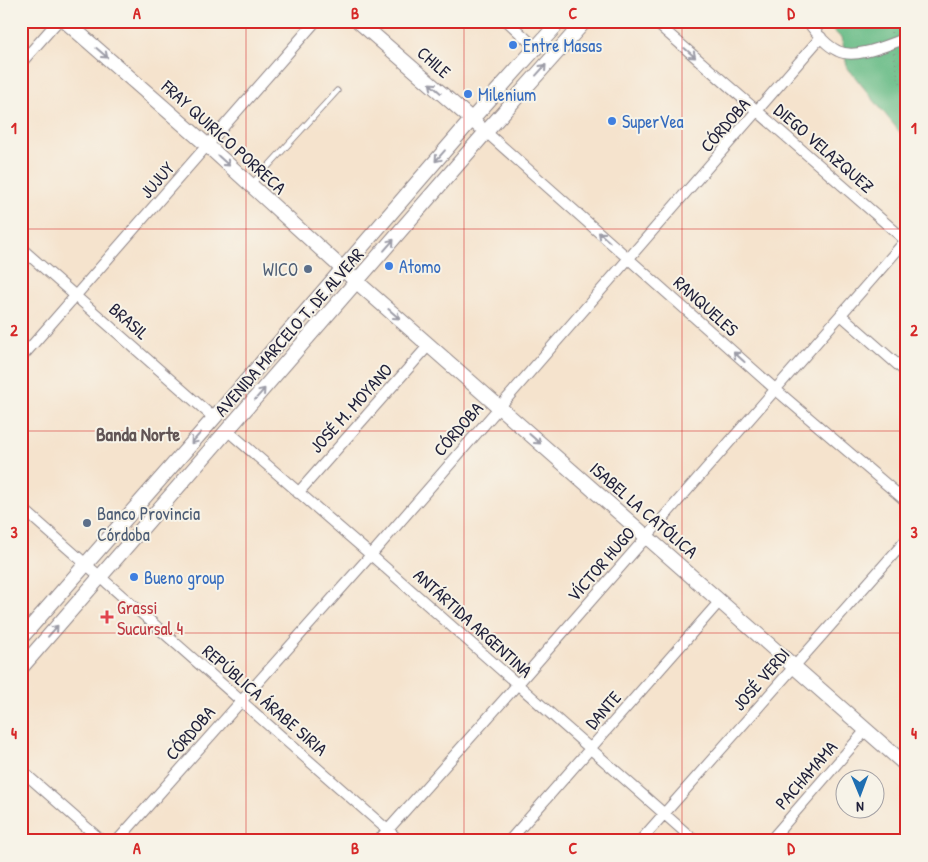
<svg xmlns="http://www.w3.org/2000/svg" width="928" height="862" font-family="'Patrick Hand',sans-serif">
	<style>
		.forest { fill: #6cbd89; stroke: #477062 }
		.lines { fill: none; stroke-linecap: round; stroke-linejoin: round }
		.lane-casing { stroke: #8c8284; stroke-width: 7 }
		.street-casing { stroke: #8c8284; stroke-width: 12 }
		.secondary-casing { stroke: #8c8284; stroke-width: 16 }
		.path { stroke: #8c8284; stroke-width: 1; stroke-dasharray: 1 4; stroke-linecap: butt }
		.lane { stroke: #fff; stroke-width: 5 }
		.street { stroke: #fff; stroke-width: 10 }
		.secondary { stroke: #fff; stroke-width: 14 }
		.oneway { stroke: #9c9ca7 }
		.grid { fill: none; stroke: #d62828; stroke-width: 1; stroke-opacity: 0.55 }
		.shop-dot { fill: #3f7fe0; stroke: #f7f3e8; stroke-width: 2 }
		.service-dot { fill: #5c6f8a; stroke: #f7f3e8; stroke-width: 2 }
		.health-dot { fill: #e0444e; stroke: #f7f3e8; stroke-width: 2 }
		.labels { text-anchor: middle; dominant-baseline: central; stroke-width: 4; stroke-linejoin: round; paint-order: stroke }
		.shop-label { font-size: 18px; fill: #366cbe; stroke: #f7f3e8; text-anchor: start }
		.street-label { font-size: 18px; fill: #22223b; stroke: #f7f3e8 }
		.service-label { font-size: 18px; fill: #4e5e75; stroke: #f7f3e8; text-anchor: end }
		.health-label { font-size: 18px; fill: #be3a42; stroke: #f7f3e8; text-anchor: start }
		.neighbourhood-label { font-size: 19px; font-weight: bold; fill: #615455; stroke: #f7f3e8 }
		.neatline { fill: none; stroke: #d62828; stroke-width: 2 }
		.grid-label { font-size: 16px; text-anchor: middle; font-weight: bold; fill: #d62828 }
	</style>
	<rect width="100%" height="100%" fill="#f7f3e8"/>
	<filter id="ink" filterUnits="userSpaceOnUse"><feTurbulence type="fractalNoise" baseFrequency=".02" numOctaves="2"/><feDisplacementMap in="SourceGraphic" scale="10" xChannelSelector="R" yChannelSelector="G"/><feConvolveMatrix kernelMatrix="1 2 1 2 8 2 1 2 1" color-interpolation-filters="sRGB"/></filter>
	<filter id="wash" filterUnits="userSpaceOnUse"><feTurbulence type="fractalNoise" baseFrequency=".0096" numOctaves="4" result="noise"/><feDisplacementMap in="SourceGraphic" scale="20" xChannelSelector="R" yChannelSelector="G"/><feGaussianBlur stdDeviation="1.12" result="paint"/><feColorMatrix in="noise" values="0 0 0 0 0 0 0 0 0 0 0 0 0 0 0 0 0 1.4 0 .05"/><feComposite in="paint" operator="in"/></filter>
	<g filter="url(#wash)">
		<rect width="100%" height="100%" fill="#f5e3cd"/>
		<path class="forest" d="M824,21H907V141L847,67L842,39Z"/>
	</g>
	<g filter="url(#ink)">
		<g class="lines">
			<defs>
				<path id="lane" d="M251,185L337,91"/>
				<path id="street" d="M507,21L536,48
					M654,21L905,240
					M807,21C816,32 825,45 838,51C856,60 889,44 907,38
					M21,63L58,21
					M486,132L775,389L907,502
					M21,248L214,418
					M841,315L907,373
					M21,358L316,21
					M228,431L371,555L695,841
					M298,493L429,345
					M21,507L400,841
					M21,770L102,841
					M117,841L371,555L821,37
					M378,841L517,685L907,239
					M509,841L720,601
					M640,841L907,539
					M770,841L866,730
					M901,841L907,834"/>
				<path id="secondary" d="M65,21L208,146L357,282L907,766
					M358,21L478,125
					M21,638L214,418L472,119L560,21
					M21,668L486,132L585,21"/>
			</defs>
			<use href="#lane" class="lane-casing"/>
			<use href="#street" class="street-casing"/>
			<use href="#secondary" class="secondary-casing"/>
			<path class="path" d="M891,33L894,21
				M894,53L898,79L907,93"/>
			<use href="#lane" class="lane"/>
			<use href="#street" class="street"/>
			<use href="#secondary" class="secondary"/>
		</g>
		<defs><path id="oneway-shaft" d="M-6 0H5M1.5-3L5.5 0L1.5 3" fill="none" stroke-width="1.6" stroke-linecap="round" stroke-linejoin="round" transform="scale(1.25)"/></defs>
		<g class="oneway">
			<use href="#oneway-shaft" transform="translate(102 53) rotate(41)"/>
			<use href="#oneway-shaft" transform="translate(690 53) rotate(41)"/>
			<use href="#oneway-shaft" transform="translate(541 70) rotate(-48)"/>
			<use href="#oneway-shaft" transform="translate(435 88) rotate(-139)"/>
			<use href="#oneway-shaft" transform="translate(440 156) rotate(131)"/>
			<use href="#oneway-shaft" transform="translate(224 161) rotate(42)"/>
			<use href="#oneway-shaft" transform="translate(604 237) rotate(-138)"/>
			<use href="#oneway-shaft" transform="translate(389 245) rotate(-49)"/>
			<use href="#oneway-shaft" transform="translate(394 314) rotate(41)"/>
			<use href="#oneway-shaft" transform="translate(739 357) rotate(-138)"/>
			<use href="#oneway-shaft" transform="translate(260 394) rotate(-49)"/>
			<use href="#oneway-shaft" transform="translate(196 438) rotate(131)"/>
			<use href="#oneway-shaft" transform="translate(535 439) rotate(41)"/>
			<use href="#oneway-shaft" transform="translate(53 631) rotate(-49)"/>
		</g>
	</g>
	<path class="grid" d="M246,21V841M464,21V841M682,21V841M21,229H907M21,431H907M21,633H907"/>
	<g class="shop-dot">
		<circle cx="513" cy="45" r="5"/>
		<circle cx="468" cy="94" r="5"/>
		<circle cx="612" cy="121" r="5"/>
		<circle cx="389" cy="266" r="5"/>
		<circle cx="134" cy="577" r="5"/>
	</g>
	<g class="service-dot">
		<circle cx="308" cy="269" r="5"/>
		<circle cx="87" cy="523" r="5"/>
	</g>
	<path class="health-dot" d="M104.5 609.5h5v5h5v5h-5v5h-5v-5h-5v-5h5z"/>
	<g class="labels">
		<g class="shop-label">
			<text x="523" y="45">Entre Masas</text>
			<text x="478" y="94">Milenium</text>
			<text x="622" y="121">SuperVea</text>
			<text x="399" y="266">Atomo</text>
			<text x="144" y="577">Bueno group</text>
		</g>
		<g class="street-label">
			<text transform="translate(434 62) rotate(41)">CHILE</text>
			<text transform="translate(725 125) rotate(-49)">CÓRDOBA</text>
			<text transform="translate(224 137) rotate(42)">FRAY QUIRICO PORRECA</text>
			<text transform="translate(824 148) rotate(41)">DIEGO VELAZQUEZ</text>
			<text transform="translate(157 180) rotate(-49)">JUJUY</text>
			<text transform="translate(706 306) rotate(42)">RANQUELES</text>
			<text transform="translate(129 321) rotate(41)">BRASIL</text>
			<text transform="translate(289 332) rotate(-49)">AVENIDA MARCELO T. DE ALVEAR</text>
			<text transform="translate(351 408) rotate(-48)">JOSÉ M. MOYANO</text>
			<text transform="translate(458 429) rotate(-49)">CÓRDOBA</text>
			<text transform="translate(644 510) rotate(41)">ISABEL LA CATÓLICA</text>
			<text transform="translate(601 564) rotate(-49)">VÍCTOR HUGO</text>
			<text transform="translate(473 623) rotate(42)">ANTÁRTIDA ARGENTINA</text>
			<text transform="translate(761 679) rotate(-49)">JOSÉ VERDI</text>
			<text transform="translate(265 700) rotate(41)">REPÚBLICA ÁRABE SIRIA</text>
			<text transform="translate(603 710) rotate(-49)">DANTE</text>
			<text transform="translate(190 733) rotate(-49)">CÓRDOBA</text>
			<text transform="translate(806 775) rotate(-49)">PACHAMAMA</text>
		</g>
		<g class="service-label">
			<text x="298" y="269">WICO</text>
			<text x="97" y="513" text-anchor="start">Banco Provincia<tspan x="97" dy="21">Córdoba</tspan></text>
		</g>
		<g class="health-label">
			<text x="117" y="607">Grassi<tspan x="117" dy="21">Sucursal 4</tspan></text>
		</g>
		<g class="neighbourhood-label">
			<text x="138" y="434">Banda Norte</text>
		</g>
	</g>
	<rect width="928" height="862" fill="none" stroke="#f7f3e8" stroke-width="55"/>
	<g transform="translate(860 794) rotate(179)"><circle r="24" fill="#f7f3e8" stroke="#a29fa3"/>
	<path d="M0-4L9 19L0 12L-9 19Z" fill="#1f6fb2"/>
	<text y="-8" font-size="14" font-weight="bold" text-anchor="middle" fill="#22223b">N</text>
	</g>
	<rect x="28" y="28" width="872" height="806" class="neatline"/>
	<g class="grid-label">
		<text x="137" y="19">A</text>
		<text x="355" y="19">B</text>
		<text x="573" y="19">C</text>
		<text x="791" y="19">D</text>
		<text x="14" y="134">1</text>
		<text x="914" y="134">1</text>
		<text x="14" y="336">2</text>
		<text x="914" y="336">2</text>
		<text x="14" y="538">3</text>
		<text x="914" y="538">3</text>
		<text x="14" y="739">4</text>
		<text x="914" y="739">4</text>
		<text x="137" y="854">A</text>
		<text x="355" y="854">B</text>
		<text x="573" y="854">C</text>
		<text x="791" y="854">D</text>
	</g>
</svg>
